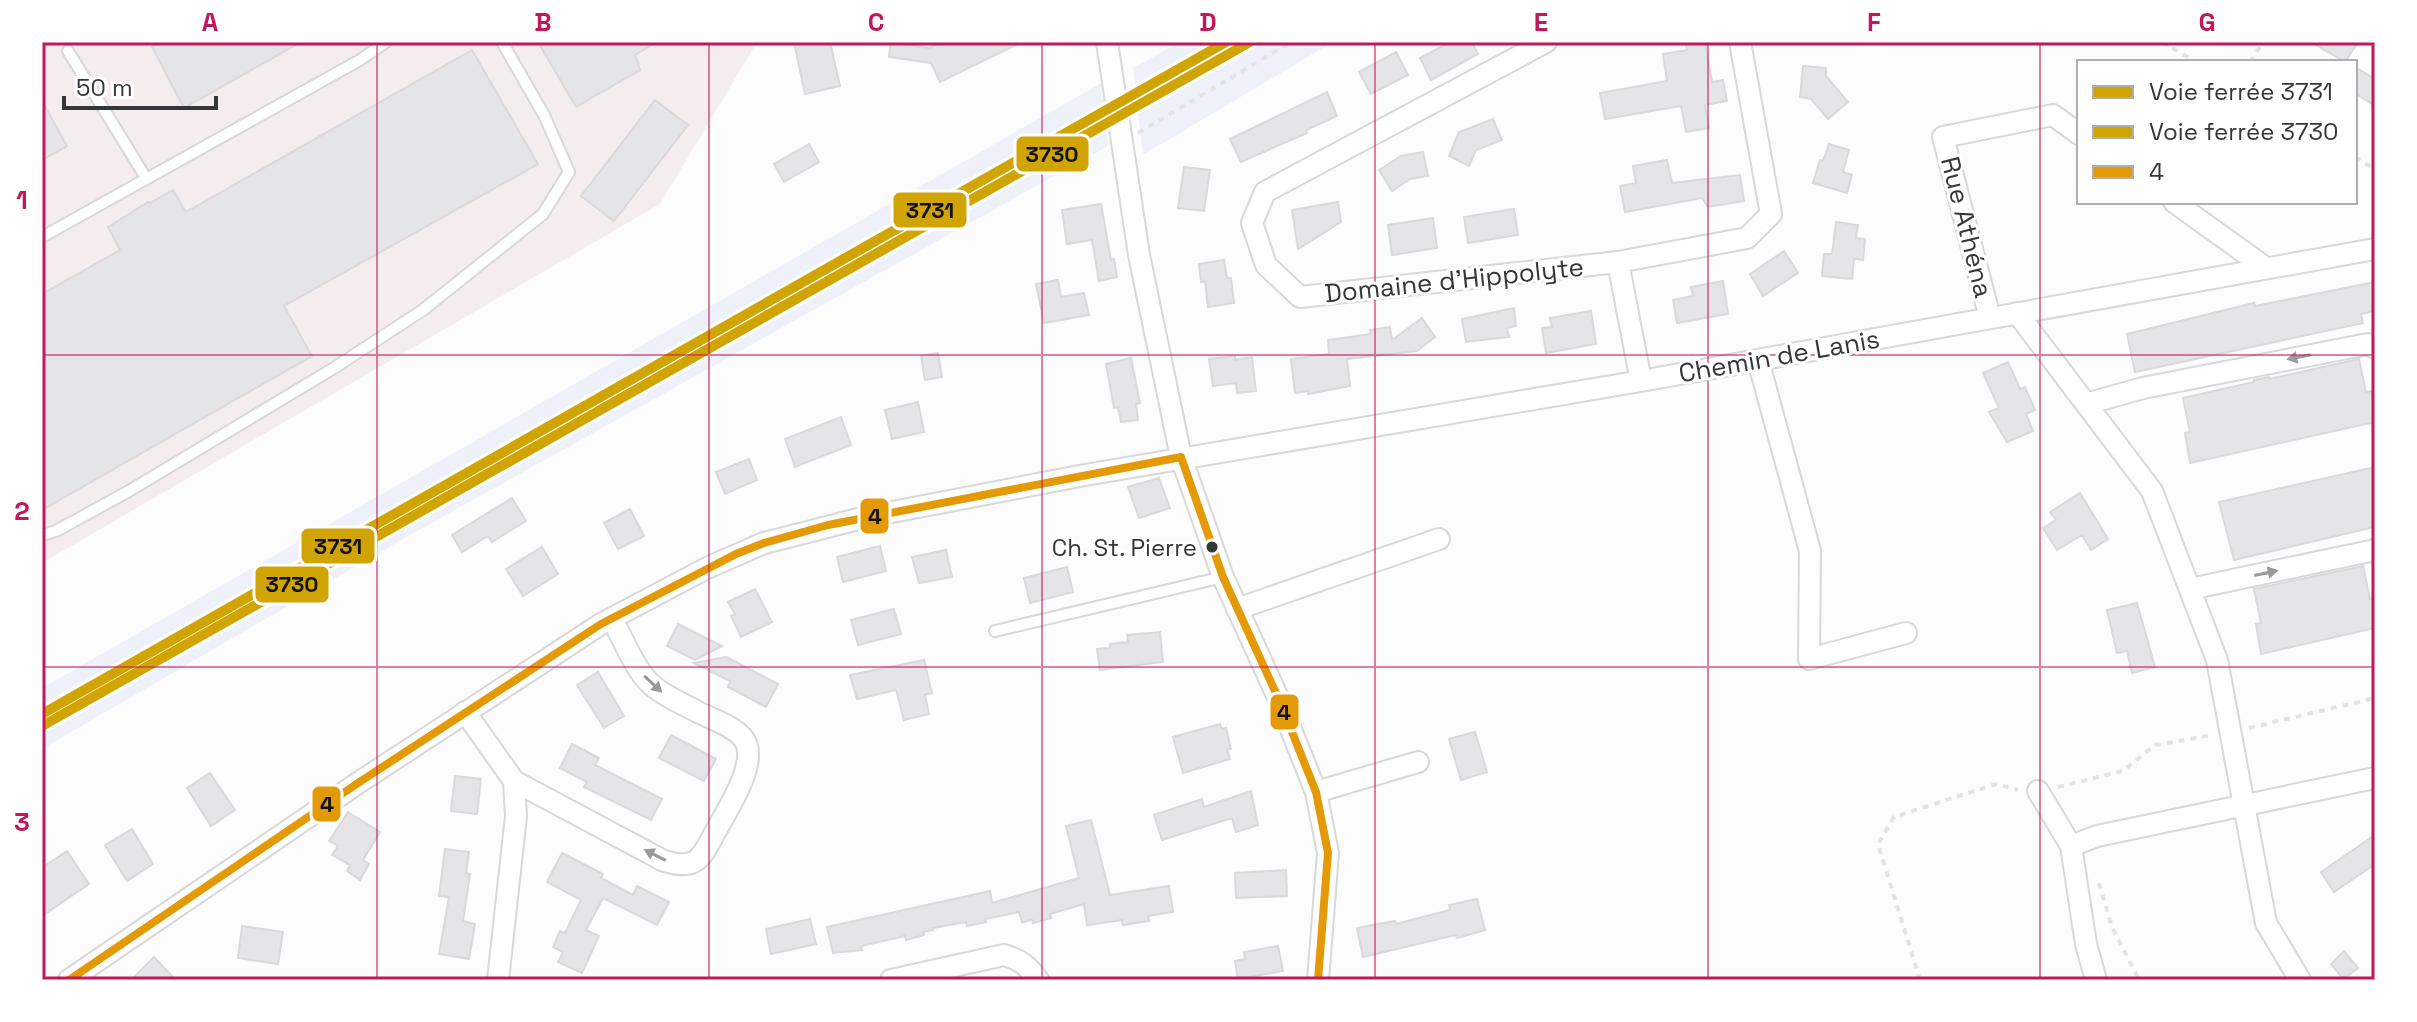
<svg xmlns="http://www.w3.org/2000/svg" width="2417" height="1022" font-family="'Space Grotesk',sans-serif">
	<style>
		.built { fill: #eff1fa }
		.industrial { fill: #f5eced }
		.building { fill: #e5e4e6; stroke: #d9d8da; stroke-width: 2 }
		.lines { fill: none; stroke-linecap: round; stroke-linejoin: round }
		.service-casing { stroke: #d7d8da; stroke-width: 14 }
		.minor-casing { stroke: #d7d8da; stroke-width: 24 }
		.path { stroke: #e2e3e4; stroke-width: 4; stroke-dasharray: 6 6; stroke-linecap: butt }
		.service { stroke: #fff; stroke-width: 10 }
		.minor { stroke: #fff; stroke-width: 20 }
		.bus-1-casing { stroke: #fff; stroke-width: 14 }
		.bus-1 { stroke: #e49a06; stroke-width: 8 }
		.rail-1-casing { stroke: #fff; stroke-width: 16 }
		.rail-2-casing { stroke: #fff; stroke-width: 16 }
		.rail-1 { stroke: #d0a503; stroke-width: 10 }
		.rail-2 { stroke: #d0a503; stroke-width: 10 }
		.oneway { fill: #9a9a9c }
		.grid { fill: none; stroke: #c2185b; stroke-width: 2; stroke-opacity: 0.55 }
		.bus-dot { fill: #35363a; stroke: #fff; stroke-width: 3 }
		.labels { text-anchor: middle; dominant-baseline: central; stroke-width: 6; stroke-linejoin: round; paint-order: stroke }
		.bus-label { font-size: 24px; fill: #35363a; stroke: #fff; text-anchor: end }
		.street-label { font-size: 26px; fill: #35363a; stroke: #fff }
		.line-badge { stroke: #fff; stroke-width: 3 }
		.pale-badge-label { font-size: 22px; text-anchor: middle; font-weight: bold; fill: #111 }
		.neatline { fill: none; stroke: #c2185b; stroke-width: 3 }
		.grid-label { font-size: 26px; text-anchor: middle; font-weight: bold; fill: #c2185b }
	</style>
	<rect width="100%" height="100%" fill="#fcfcfd"/>
	<path class="built" d="M1180,42H1333L1143,155L1133,68Z
		M1101,83L1108,146L410,535L42,749V688Z"/>
	<path class="industrial" d="M42,42H757L660,204L42,563Z"/>
	<path class="building" d="M161,42H301L184,108L152,47Z
		M538,42H657L635,55L640,70L576,107Z
		M794,42H830L840,86L805,94Z
		M891,42L929,48L941,42H1022L940,82L931,63L889,57Z
		M1450,42H1472L1478,54L1431,80L1420,58Z
		M1686,42H1705L1712,82L1723,80L1727,101L1705,105L1709,128L1686,132L1681,106L1605,119L1600,93L1667,81L1663,54L1687,50Z
		M2311,42H2358L2345,62Z
		M472,50L538,164L284,306L312,356L42,510V294L120,250L108,227L148,202L150,203L173,190L186,212Z
		M1396,52L1408,75L1371,94L1359,72Z
		M1803,66L1826,68V76L1848,102L1828,119L1811,99L1800,97Z
		M2355,67L2375,79V106L2355,93Z
		M1327,92L1337,116L1306,130L1307,133L1241,162L1230,139Z
		M655,100L688,125L614,221L581,196Z
		M42,101L67,146L42,160Z
		M1493,119L1502,140L1476,150L1469,166L1449,156L1459,132Z
		M809,144L819,162L784,182L774,164Z
		M1829,144L1849,150L1843,172L1852,175L1847,193L1813,183L1820,160L1823,161Z
		M1423,152L1428,176L1410,179L1392,191L1379,170L1401,156Z
		M1667,160L1672,183L1740,175L1744,201L1708,207L1702,198L1625,212L1620,186L1636,183L1633,166Z
		M1184,167L1210,170L1204,211L1178,208Z
		M1338,202L1341,222L1298,249L1292,210Z
		M1101,204L1111,260L1114,259L1117,277L1099,281L1092,240L1067,244L1062,210Z
		M1514,209L1518,235L1468,243L1464,217Z
		M1433,218L1437,248L1392,255L1388,225Z
		M1836,222L1858,225L1856,238L1865,239L1863,260L1854,259L1852,279L1822,276L1824,254H1832Z
		M1784,251L1798,273L1763,296L1750,274Z
		M1224,260L1227,278H1231L1234,303L1208,307L1205,281L1201,282L1199,264Z
		M1058,280L1061,297L1084,293L1089,315L1044,323L1036,284Z
		M1723,281L1728,314L1677,323L1673,300L1693,296L1691,287Z
		M2375,282V311L2361,314L2363,323L2135,372L2127,334L2254,303L2255,306Z
		M1514,308L1516,326L1507,328L1509,337L1466,342L1462,319Z
		M1591,311L1596,344L1546,353L1542,328L1552,327L1550,318Z
		M1422,318L1435,337L1417,351L1347,359L1350,386L1308,394V391L1295,393L1291,359L1329,354L1328,340L1371,334L1370,330L1390,327L1392,340Z
		M938,353L942,377L925,380L921,356Z
		M1235,356V360L1252,357L1256,391L1237,393L1236,383L1213,386L1209,359Z
		M1131,358L1140,403L1136,404L1138,420L1121,422L1118,407L1114,408L1106,364Z
		M2359,359L2366,392L2372,391L2375,422L2190,463L2185,433L2190,432L2183,398L2254,382V380L2269,377V379Z
		M2008,362L2020,389L2025,387L2035,410L2026,414L2033,431L2007,442L1989,412L1999,408L1983,373Z
		M918,402L924,432L892,439L885,410Z
		M841,417L851,445L795,467L785,439Z
		M749,459L757,480L725,494L716,472Z
		M2375,467V527L2234,560L2219,502Z
		M1159,478L1170,508L1139,518L1128,487Z
		M2080,493L2108,539L2091,550L2082,535L2057,550L2043,528L2056,520L2050,512Z
		M512,498L526,521L492,542L488,536L462,552L452,535Z
		M630,509L644,536L618,549L604,523Z
		M880,546L886,571L843,582L837,557Z
		M542,547L558,574L523,596L506,569Z
		M946,550L952,577L919,583L912,557Z
		M2363,566L2370,599L2375,598V628L2261,654L2256,624L2261,623L2254,589Z
		M1067,567L1073,592L1030,603L1024,578Z
		M755,589L772,622L741,637L731,616L735,614L728,602Z
		M2137,603L2155,667L2132,673L2127,651L2117,653L2107,610Z
		M894,609L901,634L858,645L851,620Z
		M678,624L722,646L695,660L667,646Z
		M1160,632L1163,662L1100,670L1097,649L1110,648V644L1128,642L1127,635Z
		M726,657L778,684L766,707L728,687L730,681L694,663Z
		M924,660L932,693L925,695L929,714L904,720L896,690L857,699L850,675Z
		M598,672L624,716L604,728L577,685Z
		M1220,724L1222,729L1226,728L1231,749H1227L1230,759L1183,773L1173,737Z
		M1475,732L1487,772L1461,780L1449,739Z
		M671,735L716,759L704,781L659,758Z
		M572,744L599,758L595,765L662,799L651,820L584,787L587,782L560,768Z
		M210,773L235,810L211,826L187,788Z
		M455,776L481,779L477,814L451,811Z
		M1251,791L1258,825L1236,832L1232,818L1162,840L1154,815L1202,799L1204,807Z
		M348,812L380,832L363,860L369,864L360,880L347,871L350,865L332,855L338,846L329,841Z
		M1091,820L1110,895L1169,886L1173,912L1148,916L1149,921L1123,925L1122,920L1087,925L1084,904L1050,914L1051,918L1033,923L1032,920L1022,922L1019,912L985,919L986,922L967,926L966,922L933,928V930L923,932L924,935L906,940L905,936L861,946L862,950L833,953L827,927L990,891L992,903L1079,878L1066,826Z
		M132,829L153,864L127,881L105,845Z
		M2375,835V864L2334,892L2321,872Z
		M445,849L469,852L466,873L470,874L463,921L475,924L469,959L439,954L449,897L439,896Z
		M67,851L89,884L42,916V868Z
		M562,853L603,874L601,878L633,895L637,886L669,902L657,925L603,898L586,930L599,936L582,973L558,962L563,952L553,947L560,931L565,933L581,900L547,882Z
		M1286,870L1287,896L1236,898L1235,873Z
		M1477,899L1485,930L1457,938L1456,935L1363,957L1357,928L1395,921L1396,924L1450,910L1449,905Z
		M810,919L816,944L771,954L766,929Z
		M242,926L283,932L278,964L238,958Z
		M1278,946L1283,971L1238,979L1235,961L1245,959L1244,952Z
		M2344,951L2358,968L2343,979L2331,964Z
		M154,957L176,980H131Z"/>
	<g class="lines">
		<defs>
			<path id="service" d="M68,51L146,178
				M42,237L360,60L386,42
				M42,535L56,531L129,491L334,368L423,310L543,214L569,172L544,115L502,42
				M995,631L1223,577"/>
			<path id="minor" d="M1107,42L1139,255L1181,457L1223,577L1280,702L1316,792L1328,853L1318,980
				M1546,42L1265,192L1252,223L1266,265L1300,297L1618,262L1747,238L1771,214L1740,42
				M2174,202L2266,268
				M1618,262L1641,381
				M2017,313L2152,491L2217,660L2266,923L2300,980
				M1990,318L1943,137L2053,115L2079,134
				M1758,360L1810,551L1809,659L1906,633
				M2086,404L2143,388L2368,344L2375,348
				M2190,589L2375,550
				M1237,609L1439,539
				M465,712L514,781L516,816L498,980
				M514,781L664,861C692,869 699,863 712,838C723,816 762,761 743,738C732,725 711,719 696,711C681,703 666,697 653,686C635,671 624,640 612,619
				M2038,791L2071,846L2086,944L2096,980
				M1316,792L1418,762
				M2071,846L2097,836L2375,778
				M69,980L358,783L601,624L707,568L764,543L866,517L1085,475L1641,381L2375,249
				M891,980L1004,955C1021,960 1028,966 1038,980"/>
		</defs>
		<use href="#service" class="service-casing"/>
		<use href="#minor" class="minor-casing"/>
		<path class="path" d="M2162,42L2196,62
			M2250,62L2263,42
			M1138,133L1291,42
			M2355,157L2375,169
			M2249,728L2375,698
			M2058,787L2123,771L2155,745L2213,735
			M2099,883L2112,927L2139,980
			M1920,980L1878,844L1894,817L1996,784L2018,790"/>
		<use href="#service" class="service"/>
		<use href="#minor" class="minor"/>
		<defs>
			<path id="bus-1" d="M1181,457L1223,577L1280,702L1316,792L1328,853L1318,980
				M69,980L358,783L601,624L736,554L764,543L828,525L1181,457"/>
		</defs>
		<use href="#bus-1" class="bus-1-casing"/>
		<use href="#bus-1" class="bus-1"/>
		<defs>
			<path id="rail-1" d="M42,714L1226,42"/>
			<path id="rail-2" d="M42,726L1250,42"/>
		</defs>
		<use href="#rail-1" class="rail-1-casing"/>
		<use href="#rail-2" class="rail-2-casing"/>
		<use href="#rail-1" class="rail-1"/>
		<use href="#rail-2" class="rail-2"/>
	</g>
	<defs><path id="oneway-solid" d="M-6-.8H1V-3.2L6.5 0L1 3.2V.8H-6Z" transform="scale(2)"/></defs>
	<g class="oneway">
		<use href="#oneway-solid" transform="translate(2299 357) rotate(169)"/>
		<use href="#oneway-solid" transform="translate(2266 573) rotate(-12)"/>
		<use href="#oneway-solid" transform="translate(653 684) rotate(43)"/>
		<use href="#oneway-solid" transform="translate(655 855) rotate(-153)"/>
	</g>
	<path class="grid" d="M377,42V980M709,42V980M1042,42V980M1375,42V980M1708,42V980M2040,42V980M42,355H2375M42,667H2375"/>
	<circle class="bus-dot" cx="1212" cy="547" r="7"/>
	<g class="labels">
		<g class="bus-label">
			<text x="1197" y="547">Ch. St. Pierre</text>
		</g>
		<g class="street-label">
			<text transform="translate(1967 227) rotate(76)">Rue Athéna</text>
			<text transform="translate(1454 280) rotate(-6)">Domaine d'Hippolyte</text>
			<text transform="translate(1779 356) rotate(-10)">Chemin de Lanis</text>
		</g>
	</g>
	<g class="line-badge">
		<rect x="1015" y="135" width="75" height="38" rx="8" fill="#d0a503"/>
		<rect x="892" y="191" width="76" height="38" rx="8" fill="#d0a503"/>
		<rect x="859" y="497" width="31" height="38" rx="8" fill="#e49a06"/>
		<rect x="300" y="527" width="76" height="38" rx="8" fill="#d0a503"/>
		<rect x="254" y="565" width="76" height="39" rx="8" fill="#d0a503"/>
		<rect x="1269" y="693" width="31" height="38" rx="8" fill="#e49a06"/>
		<rect x="311" y="785" width="31" height="38" rx="8" fill="#e49a06"/>
	</g>
	<g class="pale-badge-label">
		<text x="1052" y="162">3730</text>
		<text x="930" y="218">3731</text>
		<text x="875" y="524">4</text>
		<text x="338" y="554">3731</text>
		<text x="292" y="592">3730</text>
		<text x="1284" y="720">4</text>
		<text x="327" y="812">4</text>
	</g>
	<rect width="2417" height="1022" fill="none" stroke="#ffffff" stroke-width="88"/>
	<rect x="2077" y="60" width="280" height="144" fill="#ffffff" stroke="#aeafb0" stroke-width="2"/>
	<rect x="2093" y="86" width="40" height="12" fill="#d0a503" stroke="#aeafb0" stroke-width="2"/>
	<text x="2149" y="100" font-size="24" fill="#35363a">Voie ferrée 3731</text>
	<rect x="2093" y="126" width="40" height="12" fill="#d0a503" stroke="#aeafb0" stroke-width="2"/>
	<text x="2149" y="140" font-size="24" fill="#35363a">Voie ferrée 3730</text>
	<rect x="2093" y="166" width="40" height="12" fill="#e49a06" stroke="#aeafb0" stroke-width="2"/>
	<text x="2149" y="180" font-size="24" fill="#35363a">4</text>
	<path d="M64 96v12h152v-12" fill="none" stroke="#35363a" stroke-width="4"/>
	<text x="76" y="96" font-size="24" fill="#35363a" stroke="#ffffff" stroke-width="6" paint-order="stroke">50 m</text>
	<rect x="44" y="44" width="2329" height="934" class="neatline"/>
	<g class="grid-label">
		<text x="210" y="31">A</text>
		<text x="543" y="31">B</text>
		<text x="876" y="31">C</text>
		<text x="1208" y="31">D</text>
		<text x="1541" y="31">E</text>
		<text x="1874" y="31">F</text>
		<text x="2207" y="31">G</text>
		<text x="22" y="209">1</text>
		<text x="22" y="520">2</text>
		<text x="22" y="831">3</text>
	</g>
</svg>
